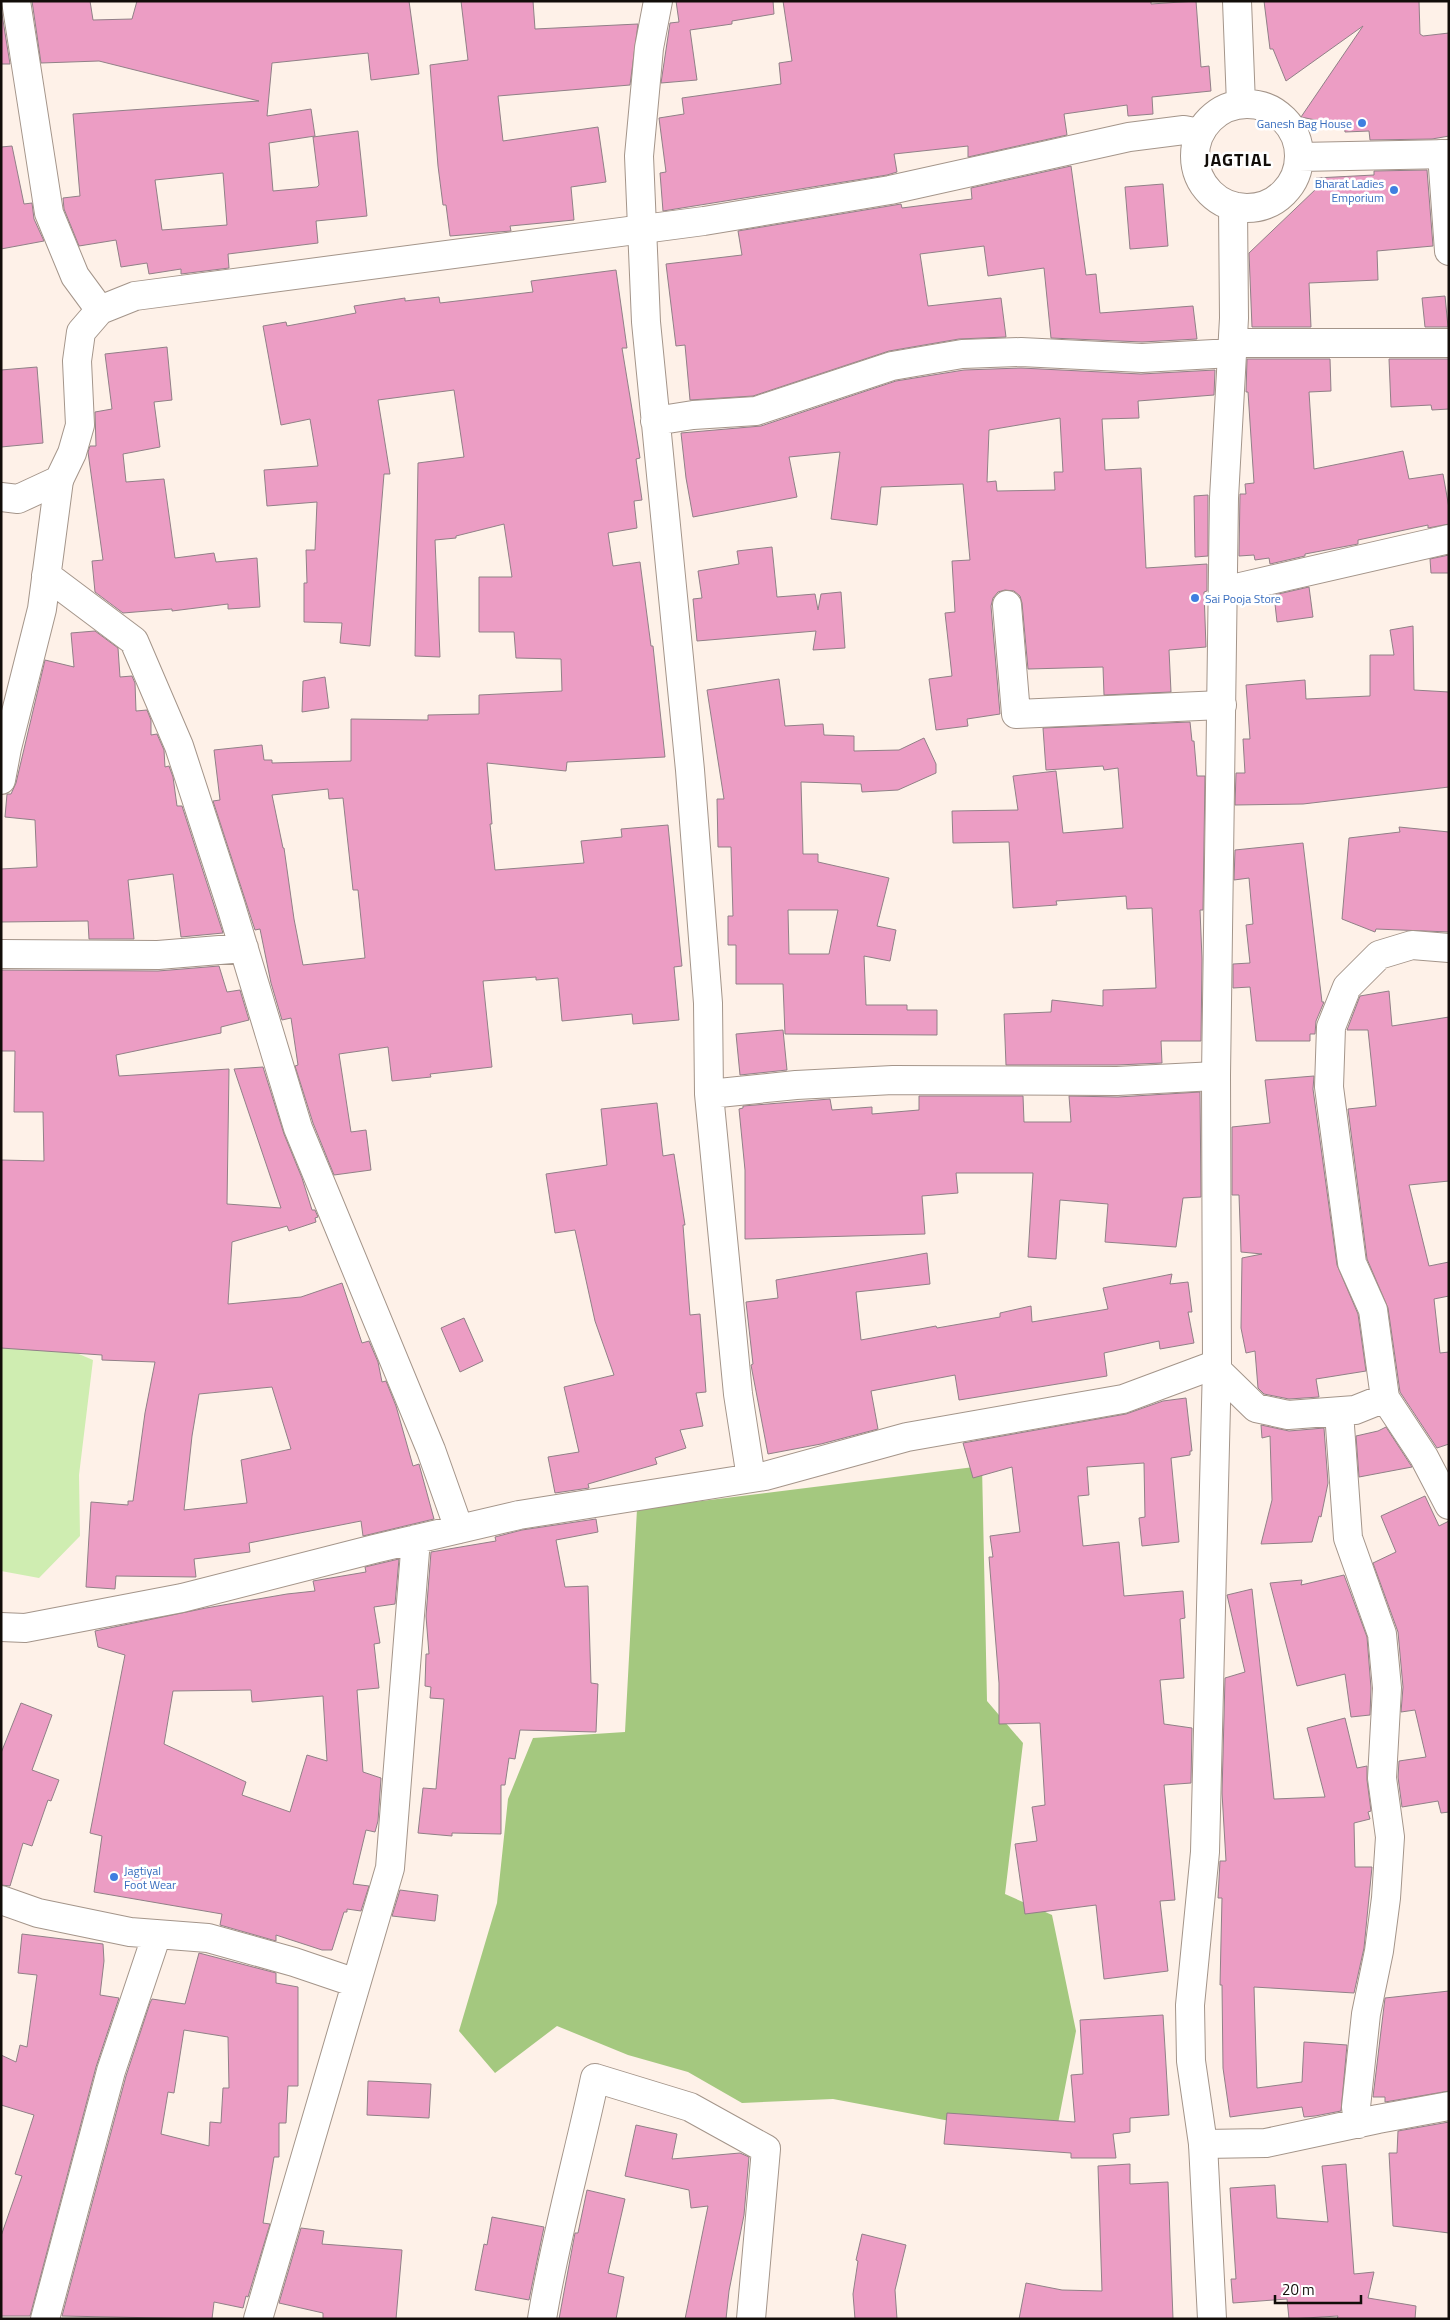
<svg xmlns="http://www.w3.org/2000/svg" width="1450" height="2320" font-family="'Titillium Web',sans-serif">
	<style>
		.green { fill: #cfedb1 }
		.forest { fill: #a4c87f }
		.building { fill: #ec9dc4; stroke: #918087; fill-rule: evenodd }
		.lines { fill: none; stroke-linecap: round; stroke-linejoin: round }
		.minor-casing { stroke: #a4958a; stroke-width: 30 }
		.tertiary-casing { stroke: #a4958a; stroke-width: 30 }
		.secondary-casing { stroke: #a4958a; stroke-width: 30 }
		.minor { stroke: #fff; stroke-width: 28 }
		.tertiary { stroke: #fff; stroke-width: 28 }
		.secondary { stroke: #fff; stroke-width: 28 }
		.shop-dot { fill: #3f7fe0; stroke: #fff; stroke-width: 2 }
		.labels { text-anchor: middle; dominant-baseline: central; stroke-width: 5; stroke-linejoin: round; paint-order: stroke }
		.shop-label { font-size: 12px; fill: #366cbe; stroke: #fff; text-anchor: end }
		.district-label { font-size: 18px; font-weight: bold; letter-spacing: 1px; fill: #120d09; stroke: #fff }
	</style>
	<rect width="100%" height="100%" fill="#fef1e8"/>
	<path class="green" d="M1,1321L93,1360L79,1475L80,1536L39,1578L1,1571Z"/>
	<path class="forest" d="M982,1466L987,1701L1023,1743L1005,1894L1052,1915L1076,2031L1054,2144L950,2121L833,2099L742,2103L688,2072L628,2055L557,2026L495,2073L459,2031L497,1903L508,1799L533,1738L625,1732L637,1509Z"/>
	<path class="building" d="M32,1H90L93,20L132,19L137,1H409L419,74L371,80L368,53L272,63L267,116L311,109L315,136L269,143L273,191L317,187L319,185L313,137L358,131L367,216L316,221L318,243L228,254L229,268L181,274V269L149,274L147,263L121,267L116,240L79,246L64,209L63,198L80,196L73,114L259,101L99,61L41,63ZM223,173L227,225L162,230L155,180Z
		M461,1H533L535,29L638,24L630,85L498,96L503,141L598,127L606,182L571,187L574,220L510,226L511,231L498,232L450,236L446,205H443L438,166L430,65L468,60Z
		M676,1H773L774,14L732,21V24L690,30L697,80L661,83L670,23L679,22Z
		M783,1H1151V4L1196,1L1201,67L1209,66L1211,91L1152,97L1153,114L1128,116L1127,105L1064,114L1067,135L968,157V146L894,154L897,172L887,175L663,211L660,173L666,172L659,118L684,114L682,98L781,84L779,63L792,61Z
		M1264,1H1419L1420,34L1423,36L1449,33V136L1432,139L1370,140L1369,131L1345,132L1344,126L1301,117L1363,26L1286,81L1273,49H1270Z
		M1,8L10,64H1Z
		M12,146L24,204L32,203L34,219L44,241L1,249V147Z
		M1071,166L1086,275L1096,274L1100,313L1193,306L1197,339L1142,342L1051,338L1044,268L988,276L984,246L920,254L928,306L1001,298L1006,337L959,339L889,351L753,396L690,400L685,345L676,346L666,264L742,255L738,231L901,204L902,208L972,199L971,188Z
		M1427,170L1433,246L1377,251L1378,280L1309,283L1311,327H1252L1249,253L1317,188L1316,178L1374,175V171Z
		M1163,184L1168,246L1130,249L1125,187Z
		M616,270L627,348H622L640,458L636,459L642,500L634,501L637,528L608,533L613,566L640,562L651,646H653L665,757L567,762L566,771L487,763L492,824H490L495,870L584,863L581,841L622,837L621,829L668,825L682,966L674,967L679,1020L633,1024L632,1014L562,1021L558,978L536,980V977L483,981L492,1067L430,1074L431,1077L392,1081L388,1047L339,1054L351,1132L366,1130L371,1170L334,1175L313,1123L295,1066L298,1065L291,1018L282,1020L271,983L260,929L255,930L213,801L220,800L214,750L262,745L264,760H272V763L351,761V719L428,720V715L479,714V695L562,691L561,659L516,658L514,632H479V577H512L504,524L456,536V538L435,540L440,657L415,656L418,463L464,457L454,390L378,400L390,474H384L370,646L340,643L342,623L304,622V583H307L306,550H315L317,502L267,506L264,470L318,466L310,419L281,425L263,326L286,322L287,326L356,313L354,306L405,298V301L439,297L440,303L533,292L531,281ZM328,789L329,799L343,798L353,890H358L365,958L303,965L294,919L284,848H283L272,795Z
		M1445,296L1448,327H1425L1422,298Z
		M167,347L172,400L154,402L160,447L123,454L126,482L164,479L175,558L214,553L216,562L257,558L260,607L228,609V604L172,611V609L123,613L95,592L92,561L103,560L88,452L90,446H96L95,412L112,409L105,354Z
		M1247,359H1330L1331,391L1309,392L1314,469L1403,451L1409,479L1443,474L1449,508V524L1428,528V525L1358,540V544L1305,554V556L1270,564L1269,558L1255,560L1254,555L1239,556L1240,494H1246L1245,484L1254,483L1248,392H1246Z
		M1389,359H1449V409L1432,410L1431,405L1391,407Z
		M37,367L43,443L1,447V370Z
		M1021,368L1141,374L1215,370L1214,395L1138,401L1139,418L1102,419L1105,470L1141,468L1146,568L1207,564V591L1204,592L1206,647L1169,650L1171,692L1104,695L1103,667L1028,669L1022,603L1020,596L1014,591L1005,590L998,592L993,598L991,606L1000,714L967,719L968,726L936,730L929,679L952,676L945,613L955,612L952,561L970,560L963,484L881,487L877,525L831,519L840,452L789,457L797,497L693,517L686,478L681,433L761,426L896,381L964,370ZM1060,418L1063,472H1054L1055,490L997,491L996,481L987,482L989,430Z
		M1208,495V556L1195,557L1194,496Z
		M772,547L777,597L815,594L818,610L821,594L841,592L845,648L813,650L816,631L697,641L693,599L702,598L698,571L739,564L737,551Z
		M1449,555V573H1431L1430,559Z
		M1309,587L1313,617L1277,622L1274,595Z
		M1413,626L1414,690L1449,692V787L1303,804L1235,805L1236,773H1245L1243,739H1250L1246,685L1305,680L1306,699L1370,696V655H1394L1390,630Z
		M95,631L118,648L120,677L132,676L135,683L136,711L147,710L151,720V735L157,734L164,750L165,767L169,766L173,777L177,806H182L223,933L181,937L173,874L128,880L134,939H89L88,921L1,922V869L37,867L35,820L5,817L7,794H11L16,783L45,660L74,667L71,633Z
		M325,677L329,708L302,712L303,681Z
		M779,679L785,726L823,724L824,735L854,736V751L899,750L924,738L936,764V773L898,790L862,792L861,784L801,782L803,854H818V862L889,878L877,926L896,930L890,961L864,956L866,1005H907V1010H937V1035L785,1034L783,984H736V945H728V916H733L731,847H718L717,799H724L707,690ZM788,910H838L829,954H789Z
		M1190,722L1192,741H1194L1197,776H1205L1203,910H1200L1202,959L1201,1041H1161L1162,1063L1117,1065H1006L1004,1014L1051,1012L1052,1000L1103,1006V990L1156,988L1152,908L1127,909L1126,896L1056,901L1057,905L1013,908L1009,842L953,843L952,811L1018,810L1013,776L1056,771L1063,833L1123,828L1118,768L1104,770L1103,766L1046,770L1043,728Z
		M1399,827L1449,832V932L1376,929L1375,932L1342,919L1349,838L1400,832Z
		M1303,843L1322,1002H1324L1316,1021L1315,1034H1310V1041H1256L1250,987L1233,988V964L1250,963L1246,925L1253,924L1249,878L1234,880L1235,850Z
		M219,966L227,992L240,990L249,1020L221,1027V1033L116,1055L119,1076L229,1069L227,1204L281,1208L234,1069L263,1067L284,1134L302,1178L312,1210H315L318,1217L315,1218L316,1222L289,1231L287,1226L232,1242L228,1304L301,1297L342,1283L362,1343L369,1341L378,1362L382,1382L386,1381L396,1406L413,1466L419,1464L434,1519L363,1536L361,1521L249,1543L250,1552L194,1559L196,1577L116,1576L115,1589L86,1587L91,1502L128,1505V1501H133L145,1413L155,1362L102,1360V1355L1,1348V1160L44,1161L43,1112H14L15,1051H1V970L158,971ZM272,1387L291,1449L241,1460L247,1503L184,1510L192,1436L199,1394Z
		M1389,991L1392,1026L1449,1017V1181L1409,1185L1429,1266L1449,1262V1296L1434,1299L1440,1353L1449,1352V1444L1437,1448L1400,1392L1388,1308L1367,1259L1348,1109L1376,1106L1368,1030H1347L1360,996Z
		M783,1030L787,1070L740,1075L736,1034Z
		M1314,1076L1313,1089L1337,1265L1358,1314L1366,1371L1316,1379L1319,1397L1289,1399L1264,1394L1258,1388L1255,1351L1246,1353L1241,1328L1242,1258L1262,1254L1241,1252L1239,1195H1232V1127L1270,1123L1265,1080Z
		M1200,1092L1201,1197L1183,1198L1176,1247L1105,1242L1108,1204L1060,1200L1056,1259L1028,1257L1033,1173H956L958,1193L922,1196L925,1234L745,1239V1170L739,1109L743,1108V1106L830,1099L832,1110L872,1107V1114L919,1110V1096H1023L1024,1122H1071L1069,1096L1118,1097Z
		M657,1103L663,1156L674,1154L685,1225H683L690,1315L700,1314L706,1392L696,1393L703,1426L680,1430L686,1448L655,1458L657,1464L588,1484L589,1488L555,1493L548,1457L579,1452L564,1387L614,1375L595,1321L575,1230L555,1233L546,1174L607,1165L601,1109Z
		M927,1253L930,1284L856,1292L861,1340L936,1326L937,1328L1000,1317V1313L1031,1306L1032,1322L1108,1309L1103,1288L1172,1274L1170,1284L1188,1282L1192,1312H1188L1194,1343L1160,1349L1159,1341L1104,1353L1107,1376L959,1400L955,1375L871,1391L878,1429L821,1444L768,1454L751,1365L753,1364L746,1302L778,1298L776,1280Z
		M464,1318L483,1361L460,1372L441,1328Z
		M1186,1398L1192,1451H1190V1455L1171,1458L1179,1542L1142,1546L1139,1518L1145,1517L1144,1463L1087,1467L1089,1495L1078,1496L1083,1546L1119,1542L1124,1596L1183,1591L1185,1618L1180,1619L1184,1678L1160,1680L1164,1724L1192,1728L1191,1783L1164,1785L1175,1900L1160,1901L1168,1971L1104,1979L1096,1905L1025,1914L1015,1844L1037,1841L1032,1807L1045,1805L1040,1723L999,1724V1683L989,1557H993L990,1536L1020,1532L1012,1467L973,1478L963,1443L1126,1414L1163,1401Z
		M1261,1425L1289,1431L1324,1428L1328,1483L1321,1517L1319,1516L1312,1542L1261,1544L1272,1500L1270,1436L1262,1438Z
		M1386,1427L1412,1467L1359,1477L1356,1436L1378,1431Z
		M1425,1496L1439,1526L1449,1521V1812L1441,1813L1438,1801L1402,1807L1398,1777L1399,1761L1426,1757L1415,1710L1401,1712L1403,1687L1398,1632L1373,1563L1396,1552L1381,1516Z
		M596,1519L598,1532L556,1540L565,1587L588,1586L591,1683L598,1684L596,1732L520,1730L515,1759L509,1758L505,1785H501V1834L452,1833V1836L418,1833L423,1788L436,1789L444,1699L430,1698L431,1687L425,1686L426,1654H429L426,1616L431,1552L496,1541L495,1537L522,1530Z
		M399,1559L395,1604L374,1607L380,1643L374,1644L379,1688L357,1690L363,1772L381,1778L378,1821L375,1832L366,1830L353,1884L369,1886L361,1911L347,1909V1912H344L332,1950H322L276,1935V1941L220,1925L222,1914L94,1892L102,1836L90,1833L125,1655L98,1647L95,1631L206,1608L287,1594L315,1591L313,1581L366,1572L365,1567ZM251,1690L252,1702L323,1696L327,1761L307,1755L290,1812L242,1795L246,1782L164,1744L173,1691Z
		M1344,1575L1367,1637L1371,1688L1370,1715L1351,1717L1345,1674L1297,1686L1270,1583L1302,1580L1301,1585Z
		M1252,1589L1274,1799L1325,1797L1307,1728L1345,1718L1357,1768L1367,1766V1780L1371,1811L1368,1812L1370,1819L1354,1823L1355,1867H1372L1364,1948L1354,1993L1254,1987L1257,2088L1302,2082L1304,2042L1347,2045L1341,2111L1315,2116L1304,2117L1302,2107L1230,2117L1223,2068L1222,1985H1220L1222,1898H1218L1220,1861H1226L1222,1793L1225,1678L1245,1672L1227,1595Z
		M21,1703L52,1715L32,1770L59,1780L51,1801L48,1800L32,1846L23,1843L10,1886L1,1885V1753Z
		M400,1890L438,1895L435,1921L392,1916Z
		M22,1934L103,1944L104,1961L100,1995L119,1998L96,2067L30,2316H1V2236L22,2176L15,2174L34,2115L1,2105V2055L16,2062L20,2045L27,2047L37,1975L18,1973Z
		M199,1953L276,1973V1983L298,1987V2086H288L286,2123H279V2157H274L263,2223L270,2224L248,2297L246,2296L243,2308L214,2302L212,2319L62,2316L126,2076L150,2003L152,1999L185,2004ZM184,2030L228,2037L229,2088H223L221,2123L210,2122L209,2146L161,2134L168,2092L174,2093Z
		M1449,1991V2091L1385,2102V2097H1373L1385,1998Z
		M1163,2015L1169,2115L1130,2118V2132L1113,2134L1116,2158H1071V2153L944,2144L947,2113L1075,2122L1071,2075L1083,2074L1080,2020Z
		M368,2081L431,2084L429,2118L367,2115Z
		M1449,2122V2233L1393,2226L1389,2153H1397L1398,2131Z
		M636,2125L677,2134L672,2159L740,2153L749,2157L744,2215L729,2291L726,2319H685L708,2206L691,2208L689,2190L625,2176Z
		M1130,2164V2184L1168,2182L1173,2319H1019L1026,2283L1062,2290L1102,2291L1098,2166Z
		M1346,2164L1354,2274L1374,2272L1368,2298L1416,2306L1415,2319H1337L1338,2316L1289,2319L1287,2299L1233,2303L1231,2279H1236L1230,2188L1275,2185L1277,2218L1328,2222L1322,2166Z
		M587,2190L625,2199L608,2273L624,2277L616,2319H559L575,2233H578Z
		M492,2217L544,2227L529,2300L475,2290L484,2244L487,2245Z
		M301,2228L324,2231L322,2244L402,2250L396,2319H323V2313L279,2303Z
		M862,2234L906,2245L895,2290L897,2319H855L853,2294L858,2261L856,2260Z"/>
	<g class="lines">
		<defs>
			<path id="minor" d="M658,1L649,48L639,156L646,322L690,770L708,1003L709,1094L738,1394L751,1478
				M1442,154L1449,251
				M1233,343H1449
				M655,421L693,415L756,411L892,366L962,354L1021,352L1142,358L1232,353
				M46,575L134,641L179,746L231,906L298,1128L431,1450L459,1529
				M1223,591L1449,539
				M1007,605L1016,714L1222,705
				M1,780L7,748L42,609L59,480
				M1,954L158,955L244,948
				M709,1094L796,1085L893,1080L1117,1081L1216,1076
				M1217,1370L1256,1408L1288,1415L1355,1410L1385,1398L1424,1457L1449,1505
				M1385,1398L1373,1310L1352,1263L1329,1087L1331,1027L1347,987L1379,955L1412,945L1449,948
				M1339,1412L1348,1538L1382,1634L1387,1688L1382,1778L1390,1837L1386,1898L1379,1951L1366,2014L1356,2107L1358,2124
				M1,1627L25,1628L182,1598L374,1549L519,1515L765,1476L907,1437L1123,1399L1217,1364
				M1,1900L38,1913L130,1932L208,1938L294,1962L356,1983
				M1203,2144L1266,2143L1378,2119L1449,2106
				M45,2319L111,2071L157,1934
				M258,2319L390,1868L416,1539
				M542,2319C555,2238 578,2158 595,2078L690,2107L766,2149L751,2319"/>
			<path id="tertiary" d="M16,1L49,213L75,276L100,310"/>
			<path id="secondary" d="M1237,1L1241,104
				M1195 156a52 52 0 1 1 104 0a52 52 0 1 1-104 0Z
				M1299,157L1449,154
				M1,497L18,499L59,480L72,453L80,425L77,361L81,332L100,310L135,296L704,221L890,190L1129,137L1184,130L1200,133
				M1212,2319L1203,2144L1191,2061L1190,2005L1205,1852L1217,1364L1216,1076L1224,498L1234,318L1233,206"/>
		</defs>
		<use href="#minor" class="minor-casing"/>
		<use href="#tertiary" class="tertiary-casing"/>
		<use href="#secondary" class="secondary-casing"/>
		<use href="#minor" class="minor"/>
		<use href="#tertiary" class="tertiary"/>
		<use href="#secondary" class="secondary"/>
	</g>
	<g class="shop-dot">
		<circle cx="1362" cy="123" r="5"/>
		<circle cx="1394" cy="190" r="5"/>
		<circle cx="1195" cy="598" r="5"/>
		<circle cx="114" cy="1877" r="5"/>
	</g>
	<g class="labels">
		<g class="shop-label">
			<text x="1352" y="123">Ganesh Bag House</text>
			<text x="1384" y="183">Bharat Ladies<tspan x="1384" dy="14">Emporium</tspan></text>
			<text x="1205" y="598" text-anchor="start">Sai Pooja Store</text>
			<text x="124" y="1870" text-anchor="start">Jagtiyal<tspan x="124" dy="14">Foot Wear</tspan></text>
		</g>
		<g class="district-label">
			<text x="1238" y="159">JAGTIAL</text>
		</g>
	</g>
	<rect width="1450" height="2320" fill="none" stroke="#120d09" stroke-width="5"/>
	<path d="M1275 2295v8h86v-8" fill="none" stroke="#120d09" stroke-width="2.5"/>
	<text x="1282" y="2295" font-size="15" fill="#120d09" stroke="#ffffff" stroke-width="4" paint-order="stroke">20 m</text>
</svg>
